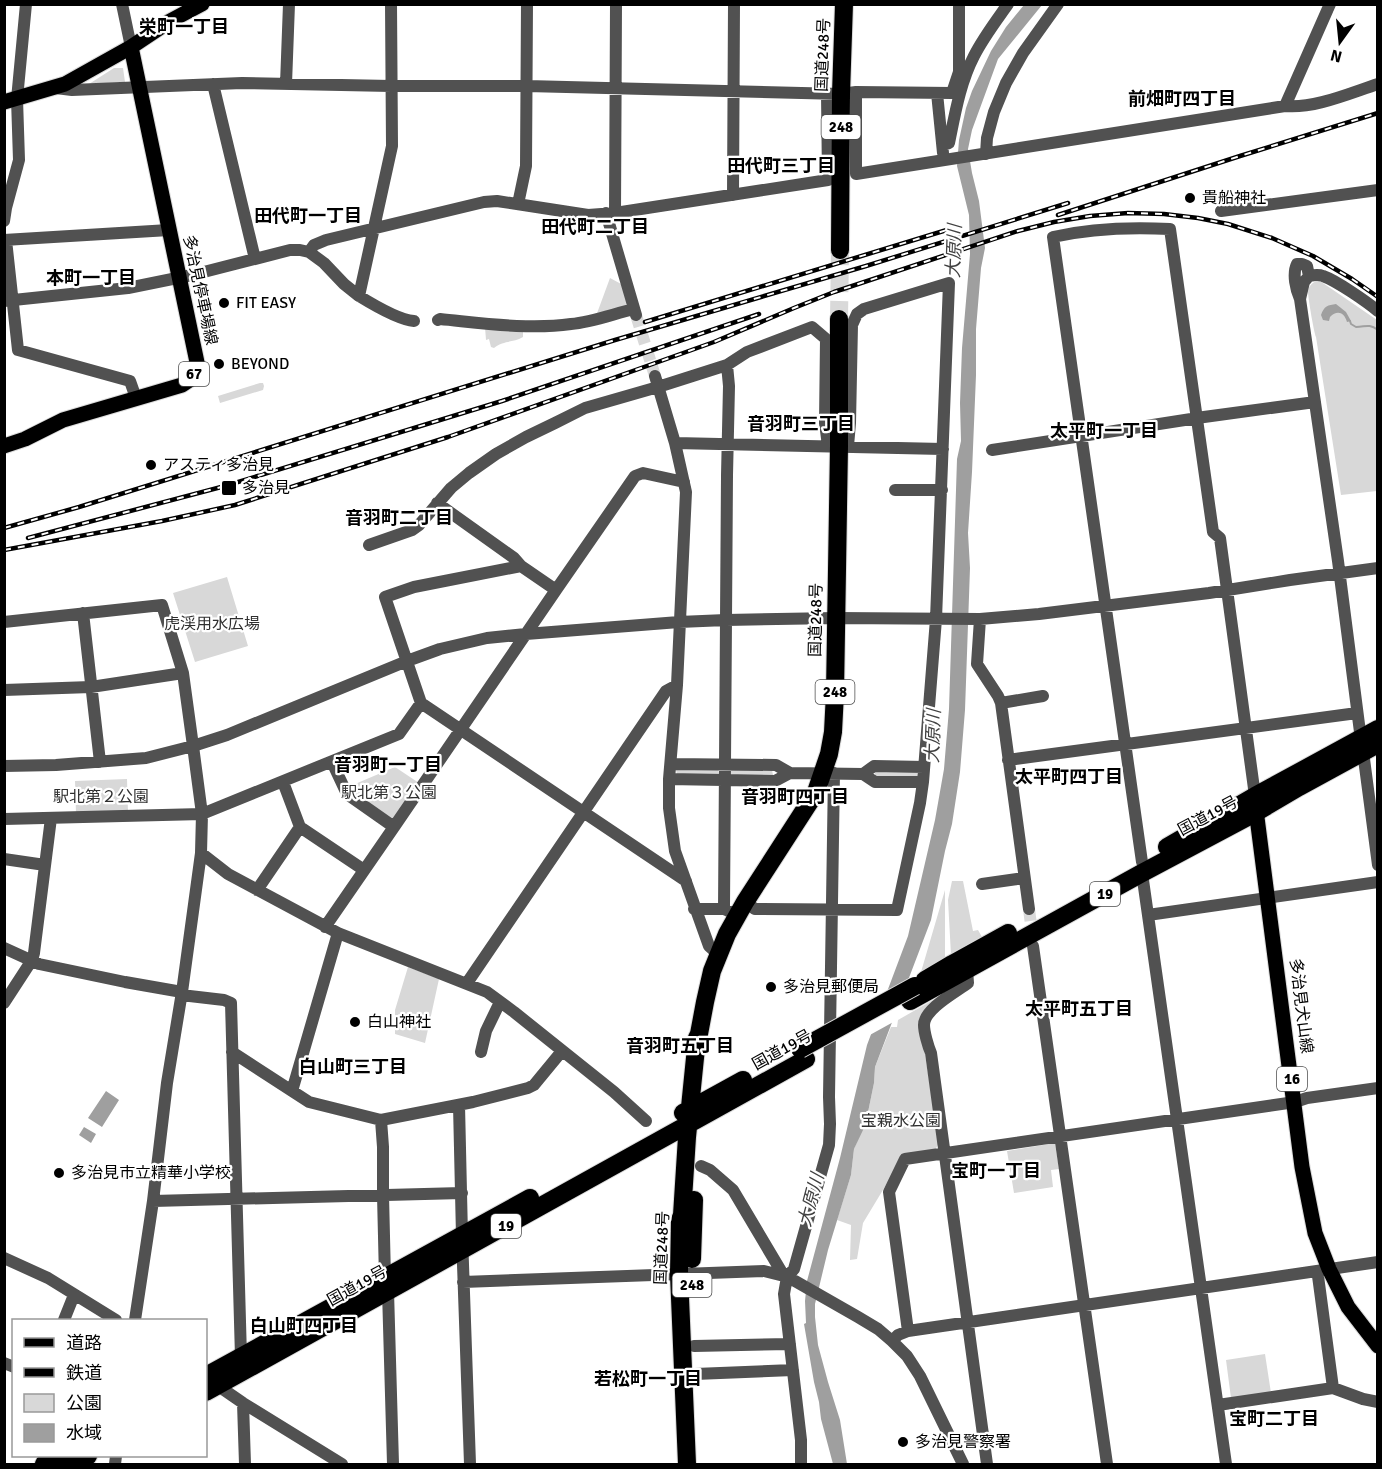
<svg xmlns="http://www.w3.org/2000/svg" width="1382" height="1469" font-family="Signika,'Noto Sans JP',sans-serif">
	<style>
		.green { fill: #d8d8d8 }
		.water { fill: #9f9f9f }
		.pier { fill: #fff }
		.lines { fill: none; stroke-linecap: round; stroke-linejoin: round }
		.stream { stroke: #9f9f9f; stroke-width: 2 }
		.minor-tunnel { stroke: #d9d9d9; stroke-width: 12; stroke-dasharray: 12 6; stroke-linecap: butt }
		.highway-tunnel { stroke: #d9d9d9; stroke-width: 18; stroke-dasharray: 18 9; stroke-linecap: butt }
		.major-casing { stroke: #dbdbdb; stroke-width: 17 }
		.highway-casing { stroke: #dbdbdb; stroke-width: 20 }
		.minor { stroke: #515151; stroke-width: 12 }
		.major { stroke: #000; stroke-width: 15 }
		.highway { stroke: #000; stroke-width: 18 }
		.rail-casing { stroke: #000; stroke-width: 4.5 }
		.rail { stroke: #fff; stroke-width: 2; stroke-dasharray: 7; stroke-linecap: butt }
		.highway-bridge-casing { stroke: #dbdbdb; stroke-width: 20; stroke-linecap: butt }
		.highway-bridge { stroke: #000; stroke-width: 18 }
		.poi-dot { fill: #000; stroke: #fff; stroke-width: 2 }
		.labels { text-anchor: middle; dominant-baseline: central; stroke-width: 4.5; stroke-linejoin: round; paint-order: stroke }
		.shield { fill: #fff; stroke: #4c4c4c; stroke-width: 1.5 }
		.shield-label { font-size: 15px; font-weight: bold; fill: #000 }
		.street-label { font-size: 16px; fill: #000; stroke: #fff }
		.poi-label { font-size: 16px; fill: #000; stroke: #fff; text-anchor: start }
		.park-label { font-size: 16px; fill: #2f2f2f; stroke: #fff }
		.neighbourhood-label { font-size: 18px; font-weight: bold; fill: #000; stroke: #fff }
		.water-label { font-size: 18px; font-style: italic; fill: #404040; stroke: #fff }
	</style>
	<rect width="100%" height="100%" fill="#fff"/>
	<path class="green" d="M114,68H123L125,82L89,84Z
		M610,278L623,285L628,303L626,309L596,316Z
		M1317,281H1320L1377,320V491L1341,495L1316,337C1314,333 1308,297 1308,292C1309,285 1312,283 1317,281Z
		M485,327L523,330V337C513,343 504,340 494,348L491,347L489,339L486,340Z
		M260,383H263L264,386L263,390L220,403L218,396Z
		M227,577L248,646L195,662L173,593Z
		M395,767L419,783L396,819H391L348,787Z
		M734,767L772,770L773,775L770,779L731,775V771Z
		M718,769L719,774L716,778L677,774L676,770Z
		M878,769L917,772L918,777H875V772Z
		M127,779L128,812L76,814L75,781Z
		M952,881H963L973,931L978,930L982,937L951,955L948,900Z
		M945,890V958L921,972Z
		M408,967L439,979L425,1043L395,1034V1010Z
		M961,984L920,1023L939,1143L935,1150L904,1155L863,1223L857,1259L850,1260L851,1225L837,1220L851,1175L854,1149L867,1117L874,1083L875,1067L891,1027H897L898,1020Z
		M1055,1143L1059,1169L1051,1170L1053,1187L1014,1193L1007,1151Z
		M1265,1354L1271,1393L1231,1398L1226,1360Z"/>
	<path class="water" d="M1024,5H1042L998,59L972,130L968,149L972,173L979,201L985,248L981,268L976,329V375L972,472L968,533L970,568L965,710L960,772L952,824L945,851L931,920L875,1067L874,1083L867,1117L863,1130L854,1149L851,1175L828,1250L815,1304V1317L818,1345L828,1382L840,1420L847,1464H833L821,1419L819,1402L814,1382L804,1324L806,1323L805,1301L807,1281L840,1158L867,1045L908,936L935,820L944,769L949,709L957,459L961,441L960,403L962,348L970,254L969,215L957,166L959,140L966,108L972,91L991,51L1006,27Z
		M1336,304L1346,312L1351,321L1347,322C1344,312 1337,310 1330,317L1329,321L1323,320L1321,315C1324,306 1328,305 1336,304Z
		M106,1091L119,1100L102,1127L88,1118Z
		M84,1127L96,1134L91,1143L79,1135Z"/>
	<path class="pier" d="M913,976L897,1020L868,1036L885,992Z"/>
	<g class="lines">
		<path class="stream" d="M1350,321L1351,324L1356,327C1366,327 1368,323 1378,330"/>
		<path class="minor-tunnel" d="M636,315L655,376
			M1029,909L1033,940"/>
		<path class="highway-tunnel" d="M839,319L840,250"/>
		<defs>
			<path id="major" d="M4,102L65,84L131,47L170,21L202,4
				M4,446L25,439L63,420L182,385L191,379L198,367L131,47
				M1255,802L1302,1167L1315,1233L1329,1269L1348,1307L1378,1346"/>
			<path id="highway" d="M840,250L841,94L844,4
				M1167,847L1255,796L1378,729
				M925,980L952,964L1008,933
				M910,1001L1142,873L1255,813L1299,787L1378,744
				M683,1113L743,1080
				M692,1259L694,1200
				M206,1376L530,1198
				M206,1392L806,1059
				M44,1464L61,1456
				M71,1464L88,1456
				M687,1464L679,1274L680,1220L682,1215L687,1137L697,1038L699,1034L705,1002L712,971L727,934L745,902L816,792L829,754L833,732L835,693L839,446V319"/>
		</defs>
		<use href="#major" class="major-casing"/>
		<use href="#highway" class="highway-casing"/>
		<path class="minor" d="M122,4L131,47
			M391,4L392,146L359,296C372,304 399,320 414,321
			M213,84L255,259
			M286,84L289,4
			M56,88L72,90L242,83L391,86H527L841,94L856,92L952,93L959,72V4
			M856,92V174L1285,106L1330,4
			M937,93L943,153
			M1285,106C1314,109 1350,93 1378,84
			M943,145L949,143C955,114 960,83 974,56C983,38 996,21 1008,4
			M986,154L987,138L994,112L1006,83L1023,53L1058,4
			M733,195L734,4
			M518,204L526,166L527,4
			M1221,211L1378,190
			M606,213L636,315
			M615,213L616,4
			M4,221L6,208L19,160L17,99L26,4
			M4,240L169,230
			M6,240L18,350L130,381L136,398
			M309,252L314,245L326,240L484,202L497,201L588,215L615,213L828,180L827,94
			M1309,276C1314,275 1318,274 1323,276C1337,281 1367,302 1378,311
			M1300,299L1304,282L1309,276L1307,266L1302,264H1297C1292,274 1296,290 1300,299L1338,561L1360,732
			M4,301L128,288L192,275L290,250H300L309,252L324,263L344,284L359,296
			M438,320L440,319C482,323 529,330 571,324C592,322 613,314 634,309
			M655,376L675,443L686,492L677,685L669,779V808L675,851L709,946L718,954
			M675,443L943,449
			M992,450L1204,417L1315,402
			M895,490H942
			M437,503L514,558L521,566
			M369,545L412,530L419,525L451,488L469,473L496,454L526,437L555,423L585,408L658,387L727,365L747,352L812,327L826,339L825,423L828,446
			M556,590L635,476L643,473L684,482
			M83,613L100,762
			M980,619L977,664L998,696L1001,703L1029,909
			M4,622L162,605L183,673L193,746L146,758L56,765L4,766
			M4,690L91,687L183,673
			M421,703L686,881
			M1001,703L1043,696
			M1364,759L1378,865
			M1008,760L1357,713
			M671,764L776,765L790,773L863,774L875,782H923
			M863,774L874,766L924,767
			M669,779L775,781L790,773
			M283,782L300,827L364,870
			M4,819L202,814L399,734L421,703L385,597L414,587L521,566L556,590L394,827L347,794L332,762
			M201,853L228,874L338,933L487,992L514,1012L614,1092L646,1121
			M4,859L45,865
			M1142,862L1053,237C1092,228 1130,227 1170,229L1213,532L1220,538L1255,796
			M1142,873L1226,1464
			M982,884L1024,878
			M257,890L300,827
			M745,902L755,909L897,910L920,803L923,782L936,619L949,283L864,309L857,314L852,325L850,423L848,446
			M694,909H724L731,912
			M724,909L727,475L729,386L727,365
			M1148,915L1378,882
			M325,927L394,827
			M1033,946L1107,1464
			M4,948L39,964L125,982L182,992
			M967,970L968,983C956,992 924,1009 924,1025C924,1032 928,1046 931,1053L987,1464
			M467,983L666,691L677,685
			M181,995L224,1000L231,1003L241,1357
			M4,1003L32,960L34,953L51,818
			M232,1052L309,1102L381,1120L473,1102L528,1088L534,1085L562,1051
			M481,1052L486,1031L500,1002
			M292,1091L338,933
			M459,1105L462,1236L470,1464
			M381,1120L383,1147V1195L385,1278
			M701,1166L710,1170L733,1190L784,1276
			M153,1201L462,1193
			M4,1258L48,1278L116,1320
			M1316,1272L1318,1276L1333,1388
			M463,1282L764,1271L784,1276L795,1281L858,1317L878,1329L892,1341L907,1356L920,1376L963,1464
			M388,1291L393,1464
			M64,1320L74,1295
			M135,1320L153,1201L167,1083L182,992L201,853L202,814L193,746L227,735L407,661L440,649L487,638L526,634L679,622L726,620L836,618L980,619L1039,614L1209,593L1290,580L1378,568
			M908,1331L889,1192L905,1159L1295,1102L1307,1098L1378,1088
			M892,1341L898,1335L908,1331L1378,1262
			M694,1346L790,1344
			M4,1363L14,1367
			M695,1374L793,1370
			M214,1383L243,1403L342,1464
			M243,1403L245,1464
			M1218,1405L1333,1388L1363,1399L1378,1402
			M115,1464L116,1456
			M801,1464V1440L784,1294L787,1277L794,1269L829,1145L830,1124L829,1097L834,773"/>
		<use href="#major" class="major"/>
		<use href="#highway" class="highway"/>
		<defs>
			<path id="rail" d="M1058,215L1240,156L1378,113
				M645,322L950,229
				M4,528L79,507L615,340L866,266L1068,203
				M28,538L225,486L502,401L759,314
				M4,550L162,521L235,505L448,437L714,342L794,308L834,292L1018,231L1054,222L1090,216L1128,213L1164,214L1198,218L1228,224L1272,238L1313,256L1352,279L1378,297"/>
		</defs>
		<use href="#rail" class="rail-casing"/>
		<use href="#rail" class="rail"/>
		<defs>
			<path id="highway-bridge" d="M800,1049L915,986"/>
		</defs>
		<use href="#highway-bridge" class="highway-bridge-casing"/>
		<use href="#highway-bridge" class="highway-bridge"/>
	</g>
	<g class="poi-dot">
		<circle cx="1190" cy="198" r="6"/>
		<circle cx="224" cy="303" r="6"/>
		<circle cx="219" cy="364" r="6"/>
		<circle cx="151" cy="465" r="6"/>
		<rect x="221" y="480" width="16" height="16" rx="3"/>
		<circle cx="771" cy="987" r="6"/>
		<circle cx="355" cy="1022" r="6"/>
		<circle cx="59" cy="1173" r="6"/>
		<circle cx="903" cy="1442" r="6"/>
	</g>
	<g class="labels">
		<g class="shield">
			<rect x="821.5" y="115" width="39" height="24" rx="4.5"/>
			<rect x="179" y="362" width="30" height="24" rx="4.5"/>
			<rect x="815.5" y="680" width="39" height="24" rx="4.5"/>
			<rect x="1090" y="882" width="30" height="24" rx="4.5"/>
			<rect x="1277" y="1067" width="30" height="24" rx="4.5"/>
			<rect x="491" y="1214" width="30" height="24" rx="4.5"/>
			<rect x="672.5" y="1273" width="39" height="24" rx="4.5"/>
		</g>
		<g class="shield-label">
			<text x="841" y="127">248</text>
			<text x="194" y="374">67</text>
			<text x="835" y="692">248</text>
			<text x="1105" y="894">19</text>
			<text x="1292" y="1079">16</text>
			<text x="506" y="1226">19</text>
			<text x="692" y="1285">248</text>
		</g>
		<g class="street-label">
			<text transform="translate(823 55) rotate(-88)">国道248号</text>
			<text transform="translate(200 290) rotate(78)">多治見停車場線</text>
			<text transform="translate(816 620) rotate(-89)">国道248号</text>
			<text transform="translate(1208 816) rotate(-28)">国道19号</text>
			<text transform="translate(1301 1006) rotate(83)">多治見犬山線</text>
			<text transform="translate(782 1050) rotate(-29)">国道19号</text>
			<text transform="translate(662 1248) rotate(-88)">国道248号</text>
			<text transform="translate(357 1286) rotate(-29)">国道19号</text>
		</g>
		<g class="poi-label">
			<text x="1202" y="198">貴船神社</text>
			<text x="236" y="303">FIT EASY</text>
			<text x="231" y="364">BEYOND</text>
			<text x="163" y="465">アスティ多治見</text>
			<text x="242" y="488">多治見</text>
			<text x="783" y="987">多治見郵便局</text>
			<text x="367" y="1022">白山神社</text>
			<text x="71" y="1173">多治見市立精華小学校</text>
			<text x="915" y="1442">多治見警察署</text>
		</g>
		<g class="park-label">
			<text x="212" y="624">虎渓用水広場</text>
			<text x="389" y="793">駅北第３公園</text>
			<text x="101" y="797">駅北第２公園</text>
			<text x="901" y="1121">宝親水公園</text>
		</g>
		<g class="neighbourhood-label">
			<text x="184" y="27">栄町一丁目</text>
			<text x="1182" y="99">前畑町四丁目</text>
			<text x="781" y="166">田代町三丁目</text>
			<text x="308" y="216">田代町一丁目</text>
			<text x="595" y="227">田代町二丁目</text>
			<text x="91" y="278">本町一丁目</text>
			<text x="801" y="424">音羽町三丁目</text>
			<text x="1104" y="431">太平町一丁目</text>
			<text x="399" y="518">音羽町二丁目</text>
			<text x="388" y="765">音羽町一丁目</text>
			<text x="1069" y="777">太平町四丁目</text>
			<text x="795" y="797">音羽町四丁目</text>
			<text x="1079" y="1009">太平町五丁目</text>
			<text x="680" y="1046">音羽町五丁目</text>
			<text x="353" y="1067">白山町三丁目</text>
			<text x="996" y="1171">宝町一丁目</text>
			<text x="304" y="1326">白山町四丁目</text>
			<text x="648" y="1379">若松町一丁目</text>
			<text x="1274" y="1419">宝町二丁目</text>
		</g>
		<g class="water-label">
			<text transform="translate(954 251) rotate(-88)">大原川</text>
			<text transform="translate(933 736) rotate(-88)">大原川</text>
			<text transform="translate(811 1200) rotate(-75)">大原川</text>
		</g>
	</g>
	<rect width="1382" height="1469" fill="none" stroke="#000000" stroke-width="12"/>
	<rect x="12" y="1319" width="195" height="138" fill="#ffffff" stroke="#999999" stroke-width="1.5"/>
	<rect x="24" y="1338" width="30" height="9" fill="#000000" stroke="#999999" stroke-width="1.5"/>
	<text x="66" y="1349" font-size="18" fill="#000000">道路</text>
	<rect x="24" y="1368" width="30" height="9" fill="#000000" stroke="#999999" stroke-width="1.5"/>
	<text x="66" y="1379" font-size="18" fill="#000000">鉄道</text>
	<rect x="24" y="1394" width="30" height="18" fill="#d8d8d8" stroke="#999999" stroke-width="1.5"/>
	<text x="66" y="1409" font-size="18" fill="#000000">公園</text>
	<rect x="24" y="1424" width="30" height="18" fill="#9f9f9f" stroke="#999999" stroke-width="1.5"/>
	<text x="66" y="1439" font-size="18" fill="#000000">水域</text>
	<g transform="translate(1340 42) rotate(195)" stroke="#ffffff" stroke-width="4.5" paint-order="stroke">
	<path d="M0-4.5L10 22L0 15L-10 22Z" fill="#000000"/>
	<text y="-9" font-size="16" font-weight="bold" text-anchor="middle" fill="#000000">N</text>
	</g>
</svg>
